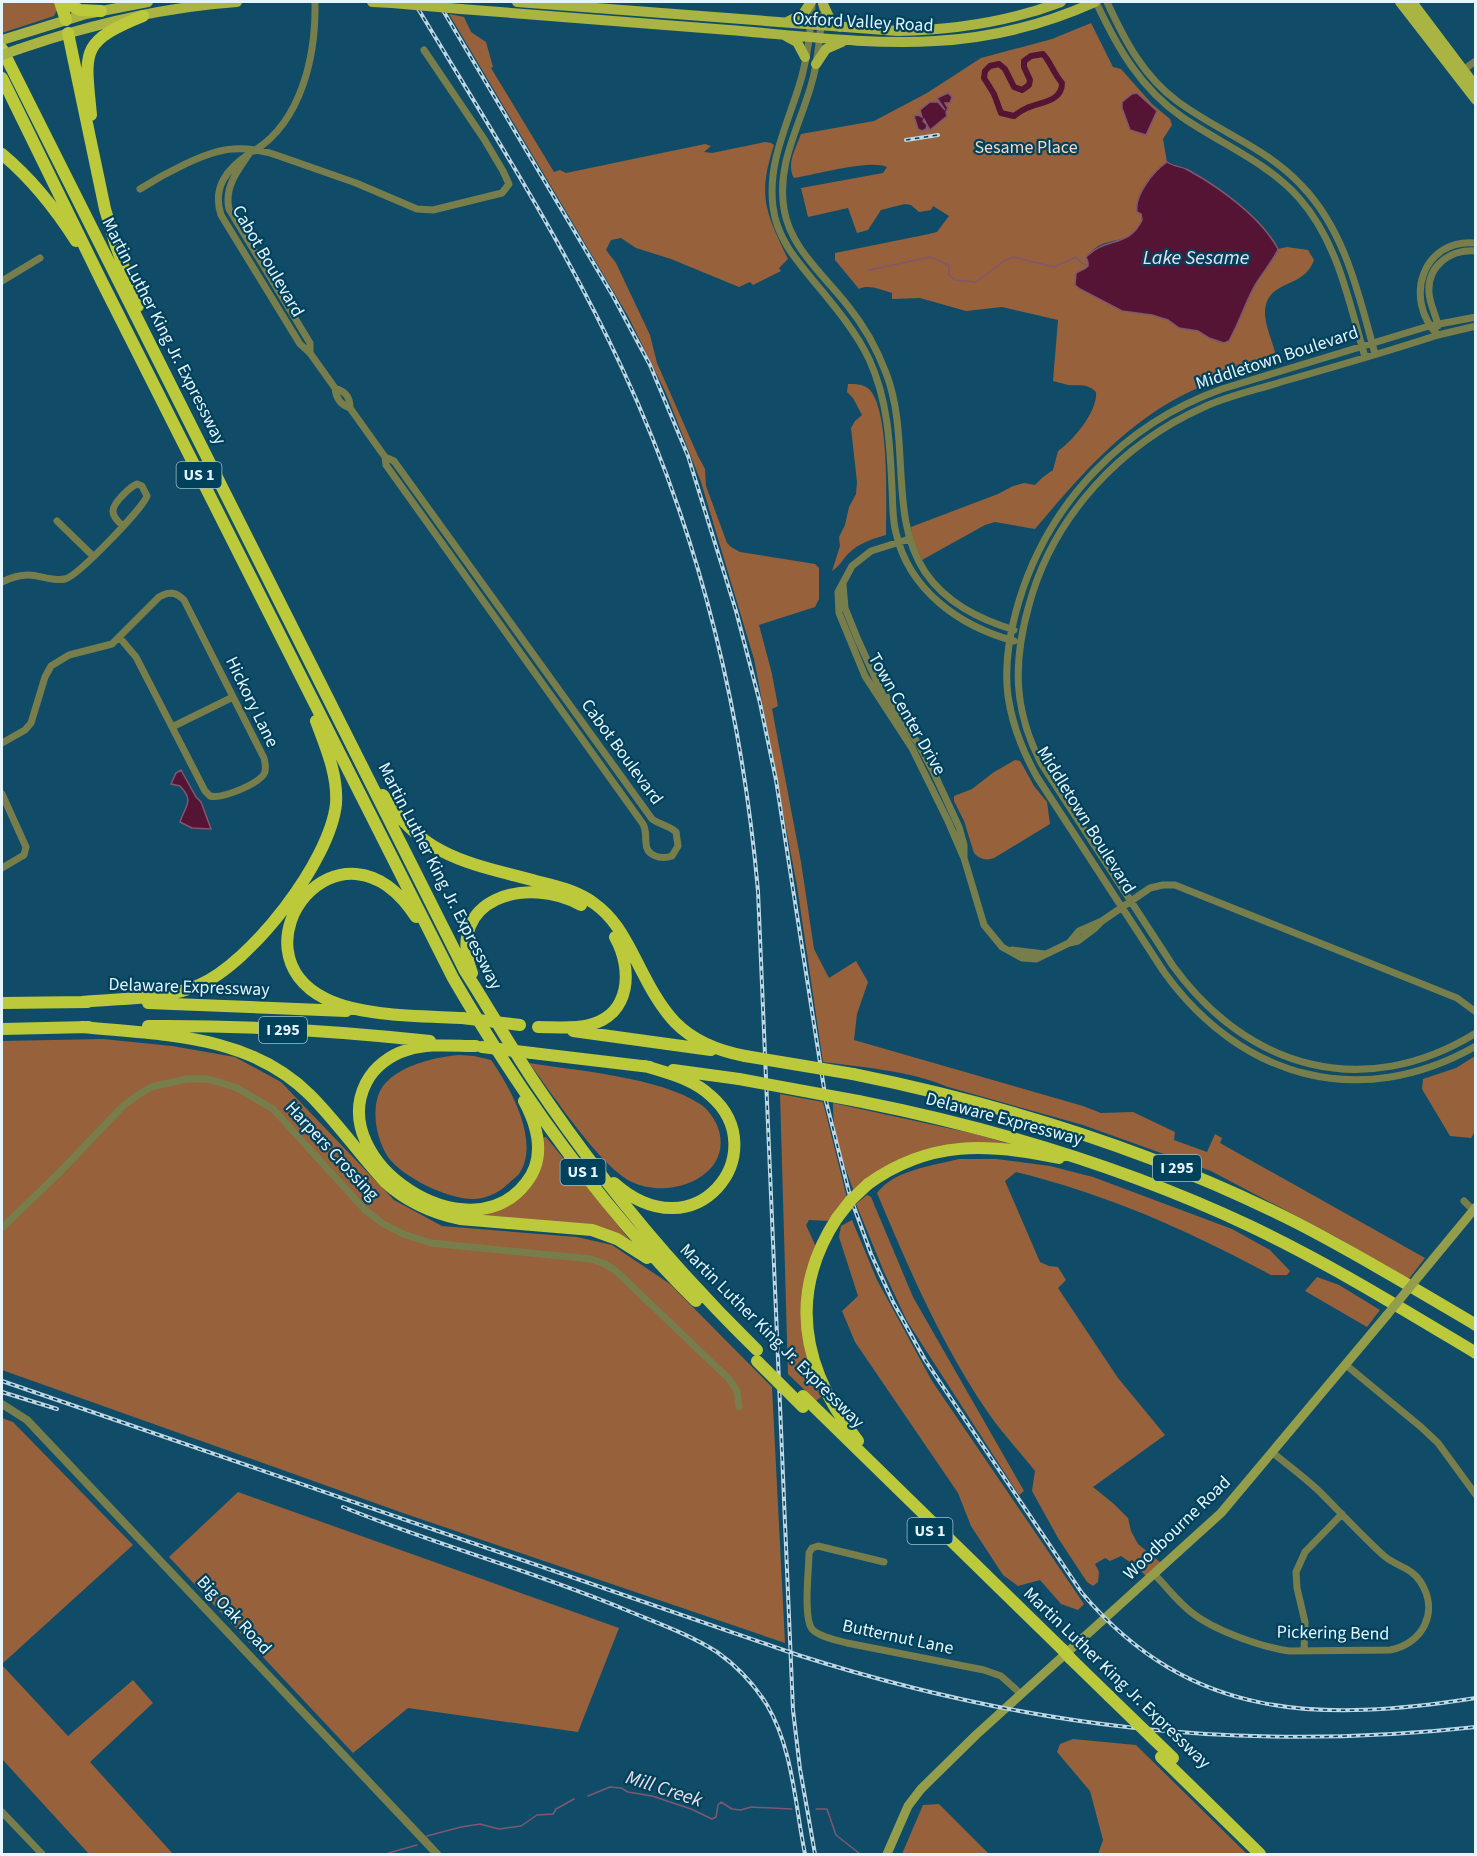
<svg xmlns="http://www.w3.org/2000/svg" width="1477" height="1856" font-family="'Source Sans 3',sans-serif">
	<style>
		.green { fill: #96613b }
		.water { fill: #561434; stroke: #815770; stroke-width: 1.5 }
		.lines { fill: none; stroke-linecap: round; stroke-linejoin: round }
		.stream { stroke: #815770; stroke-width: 1.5 }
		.canal { stroke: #561434; stroke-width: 6 }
		.minor { stroke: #787e4b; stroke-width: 7 }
		.tertiary { stroke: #787e4b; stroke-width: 8 }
		.secondary { stroke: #949d49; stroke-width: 9 }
		.primary { stroke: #a9b443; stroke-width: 10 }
		.motorway { stroke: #bcc93a; stroke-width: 12 }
		.rail-casing { stroke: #c0d6e2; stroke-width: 4 }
		.rail { stroke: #00415c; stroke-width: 1.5; stroke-dasharray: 4.5; stroke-linecap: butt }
		.secondary-bridge { stroke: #949d49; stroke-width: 9 }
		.primary-bridge { stroke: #a9b443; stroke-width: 10 }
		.motorway-bridge { stroke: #bcc93a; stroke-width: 12 }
		.labels { text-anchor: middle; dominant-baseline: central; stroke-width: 4.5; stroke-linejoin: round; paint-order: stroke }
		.shield { fill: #00415c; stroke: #a1becd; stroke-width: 1.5 }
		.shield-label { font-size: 16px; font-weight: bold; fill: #e6f4fd }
		.street-label { font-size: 18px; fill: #e6f4fd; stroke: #00415c }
		.park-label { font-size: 18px; fill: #fbd6be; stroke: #00415c }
		.water-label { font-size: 20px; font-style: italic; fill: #f3dde5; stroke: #00415c }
	</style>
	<rect width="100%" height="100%" fill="#104c68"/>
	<path class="green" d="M2,2H53L58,8L54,16L2,33Z
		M449,14L464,17L471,32L486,42L493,67L491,68L554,172L560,170L566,173L705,144L711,146L704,152L712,153L765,142L771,143L774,145C757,197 766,212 788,259L779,268L781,271L753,285L750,282L739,287L671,259L636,248L621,238L611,240L606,250L616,263L650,335L657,363L698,456L705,469L706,486L727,543L731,547L740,552L815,564L819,568V599L815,607L759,625L772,674L778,706L772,709L801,862L814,949L829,978L856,961L868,982L857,1014L854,1040L1083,1106L1101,1113L1133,1112L1175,1132L1174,1140L1207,1152L1215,1134L1222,1138L1220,1143L1425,1258L1408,1280L1340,1239L1211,1171L1083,1125L948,1087C908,1070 866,1068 823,1062L797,886L754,659L701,482L666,393L628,316Z
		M1091,23L1113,67L1121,69L1152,104L1170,119L1172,125L1163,139L1167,162C1153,171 1134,194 1137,212L1141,214C1145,244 1112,236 1097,247C1093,250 1089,253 1086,257L1089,263L1088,268L1075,276L1080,289L1122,311L1152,315L1168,320L1179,328L1198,331L1218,342L1229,341L1256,283L1276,255L1278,249L1287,247L1308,250L1314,260C1303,291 1264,278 1265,315C1266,328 1273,343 1276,356L1273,363C1242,372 1210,381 1181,396C1122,427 1078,478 1035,529L995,522L985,525L922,560L912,539L911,527L998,494L1013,486L1024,483L1035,485L1043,477L1053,470L1058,451C1073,441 1098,411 1096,392C1087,383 1079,386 1068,385C1063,384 1058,382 1053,381L1058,320L1002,307L966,311L920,298L892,299V293C881,290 869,284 859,289L835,260V253L929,234L937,232L949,216L933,206L931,210L919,212L911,205L905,204L881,210L868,230L857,233L848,208L808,217L801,188L883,173L887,167C871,159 814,175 794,178C786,164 796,148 801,134L874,121L927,93L981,58L1052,39Z
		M848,384C856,384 864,384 870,390C890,414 886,503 886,535C873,539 858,543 848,554C842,560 840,566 832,571L840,546L839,537L845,525L849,507L856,494L857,482L851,428L855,421L862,415L853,398L847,392Z
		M1015,760L1020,761L1023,766L1034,786L1047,802L1050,824L994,858C986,861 979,859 974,853L964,821L954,801V796L972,789L994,772Z
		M103,1039L172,1046L235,1057L281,1082L394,1200L442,1226L577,1237L612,1245L670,1284L772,1387L785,1643L403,1513L2,1370V1041Z
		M459,1055L474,1056L491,1060C510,1087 541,1142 519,1174C516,1177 512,1180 509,1183C499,1193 486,1199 472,1199C448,1199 402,1177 388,1157C377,1140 372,1115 378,1096C387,1068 433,1057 459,1055Z
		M1475,1056L1474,1133L1471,1138L1450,1136L1422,1089L1423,1079L1456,1068Z
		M529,1063C578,1071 659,1077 700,1104C708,1109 713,1117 717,1125C737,1175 670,1201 632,1182C600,1167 552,1093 529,1063Z
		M780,1094L823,1102L847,1198L830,1221L809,1220L806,1225L816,1247L805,1283L822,1396L816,1401L788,1374Z
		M833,1103L975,1134L1028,1149L956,1145L854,1192C844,1164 832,1134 833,1103Z
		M546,1137L633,1244L611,1233L468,1216C528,1205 524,1190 542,1138Z
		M959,1159H996L1050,1166L1093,1177L1232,1229L1270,1250L1290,1271L1287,1275H1271C1187,1230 1109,1195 1016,1172L1005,1181L1040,1262L1049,1266L1058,1267L1066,1280L1058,1288L1118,1378L1165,1435L1093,1487L1114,1504L1128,1518L1131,1531L1138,1544L1161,1563L1146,1576L1137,1567L1121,1556L1110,1561L1105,1558L1095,1564L1099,1572L1098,1582L1093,1586L1087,1582L1058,1538L1032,1491L1035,1471C1020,1452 1003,1434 989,1414C942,1346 909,1269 877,1193C894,1170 932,1166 959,1159Z
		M867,1195L871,1197L913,1297L1024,1491L1019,1495L907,1321L884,1272L856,1204Z
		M852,1220L877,1280L932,1381L1084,1604L1078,1610L1061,1604L1040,1580L1018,1586L1003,1575L971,1526L958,1493L855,1342L842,1311L858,1296L839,1237L841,1226Z
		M1317,1277L1339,1285L1380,1310L1367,1327L1305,1291Z
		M2,1418L13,1422L133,1545L2,1664Z
		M238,1492L619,1628L578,1732L408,1708L353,1753L169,1557Z
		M2,1665L68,1736L133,1680L153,1703L90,1762L173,1854H89L2,1759Z
		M1073,1739L1136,1745L1247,1854H1098L1103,1840L1090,1791L1057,1752L1060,1744Z
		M939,1804L989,1854H902L923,1805Z"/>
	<path class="water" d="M948,93L952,97L950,103H945L948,108L946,112L947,116L930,130L924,119L923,121L927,125L926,129L922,131L918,129L914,116L918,115L922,117L920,110L930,102H938L945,110L937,98Z
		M1137,93L1157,111L1146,135L1130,130L1122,108V102L1132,94Z
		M1167,162C1174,167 1181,166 1188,170C1219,187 1261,217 1278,249C1276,256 1262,274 1257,282C1247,298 1241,318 1232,335L1229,341L1224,343L1209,338L1198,331L1179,328L1168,320L1152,315L1122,311L1080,289L1075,285L1076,273C1084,268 1092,269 1086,257C1107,236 1129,248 1142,220L1141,214L1137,212C1134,195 1154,171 1167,162Z
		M181,770L196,797L201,802L211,829L192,828L180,822C185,806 195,801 180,786L171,784L176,773Z"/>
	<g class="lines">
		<path class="stream" d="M869,270L930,257L949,265V275L955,280L976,282L1004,261L1013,257L1054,267L1076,257L1082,263L1088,266
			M588,1796L610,1787L621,1788L628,1792L652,1796L691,1809L712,1819L716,1817L718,1805L721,1802L732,1809L741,1810L751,1807L792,1809
			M816,1809H827L836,1835L860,1854
			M427,1836L461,1827L480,1824L499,1829L521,1826L537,1815L553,1814L556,1809L574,1799
			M385,1854L417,1845"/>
		<path class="canal" d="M1043,54C1050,61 1054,74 1062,83C1062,102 1040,102 1027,108C1022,110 1018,113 1014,116L1001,113L994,94L984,78L985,71L990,66L999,64L1005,69L1014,87L1022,90L1029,85L1030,80L1024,67V61L1031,56Z"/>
		<path class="minor" d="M1096,2C1117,47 1140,88 1182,117C1221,144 1267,162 1299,198C1338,242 1349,302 1365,357
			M1107,2C1124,39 1143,76 1177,101C1217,131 1267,148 1301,185C1345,230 1359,295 1375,354
			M812,4C811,28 808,53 802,76C790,120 767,160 773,207C777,239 797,261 817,285C836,308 856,332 869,359C888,400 890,444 892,488C893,503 892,518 896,533C909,590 959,626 1014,641
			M823,6C820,29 819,56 813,78C802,123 776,161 784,209C790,248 825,276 848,306C865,327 877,349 886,373C911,437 888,517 925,572C946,603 979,619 1014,630
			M1463,70L1476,61
			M254,151C302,121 316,55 315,2
			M140,189C162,175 207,150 233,149C249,148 265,151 279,156L356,183L417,209L433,210L502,193L509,184L503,171L484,139L424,50
			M2,281L40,258
			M1476,317L1429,326L1222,389C1124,424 1049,502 1019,601C1010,631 1004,665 1008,696C1012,724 1023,752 1037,777L1164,972C1240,1078 1360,1112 1476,1046
			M1438,326C1436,315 1430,305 1429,293C1427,266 1450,249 1476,251
			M1476,326L1438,335C1386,352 1334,367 1281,382C1256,390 1228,396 1204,407C1121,444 1053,516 1029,605C1013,662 1013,709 1041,763L1173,966C1248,1069 1364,1102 1476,1033
			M1438,335C1403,300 1422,238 1476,243
			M310,353V343L229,209C224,187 238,170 249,154C227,169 212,187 221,215L300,344L310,353L335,388
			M350,408C350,397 346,392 335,388C336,399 341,405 350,408L385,457
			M385,457L394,461L652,819C660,825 669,825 676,832L678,846L672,856C661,860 646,856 646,843C645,835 647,832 643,824L386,465Z
			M57,521L93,556
			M909,539L871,551L852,566L838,592L839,613L865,676L912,748L948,821L964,858L984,925L1002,947L1022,958L1036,959L1069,943L1078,941L1094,929L1102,921
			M2,582C10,578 19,575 28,575C40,575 54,582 65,579C78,576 143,508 147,496L142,486L137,484C130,487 126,492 121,497C110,509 110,515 123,526
			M843,584L845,608L858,640L878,684L919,745L933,771L959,827L964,845V856
			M172,727L233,697
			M2,743L25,730L31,723L45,677L51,666L69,655L112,644L159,597C169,591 176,592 184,600L264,758C265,762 266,767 265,772C260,784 222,799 210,796L205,791L136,657L120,638
			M2,794L26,847L24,855L2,868
			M1069,943L1079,931L1102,921L1150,888L1163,885H1175L1457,998L1476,1012
			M1012,950L1045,954
			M1464,1201L1473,1210
			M2,1228L60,1172L123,1106L138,1095L151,1087L187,1079H207L222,1083L237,1088L273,1109L365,1210L382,1223L403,1234L431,1243L591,1259L605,1264L616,1271L729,1379L737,1391L739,1407
			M1346,1365L1421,1427L1438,1443L1476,1495
			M884,1562L818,1546L812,1548L809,1553C809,1569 803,1617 812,1629C819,1637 837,1640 847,1643L984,1670L1001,1676L1021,1694
			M1155,1575C1167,1587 1177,1601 1191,1612C1213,1630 1261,1647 1289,1651L1390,1650C1423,1644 1440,1611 1420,1581C1411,1567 1395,1566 1383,1555C1361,1535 1340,1512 1319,1491C1304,1477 1288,1465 1273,1453
			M1304,1651L1305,1622L1297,1588L1296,1572L1305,1552L1342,1514
			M2,1812L42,1854"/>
		<path class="tertiary" d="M2,1404L27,1420L437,1854"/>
		<path class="secondary" d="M1419,1276L1476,1207
			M887,1854L908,1806L921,1789L976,1735L1221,1513L1387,1315"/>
		<path class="primary" d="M372,2L392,3
			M517,2L898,31C954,30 1009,22 1061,2
			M1400,2L1476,100
			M1412,2L1476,87
			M823,4L830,19L840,27
			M461,9C550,16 639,23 729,30C863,41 967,60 1095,2
			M787,22L803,14L811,2
			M786,36L797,42L805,57
			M2,40L86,14L148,2
			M19,49C89,25 163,7 237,2
			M816,64L826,49L842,42"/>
		<path class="motorway" d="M60,2L66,20
			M63,2L80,10L101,11
			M68,33L105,209L116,246L138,306
			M2,49L465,971C488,1007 509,1044 533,1080C598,1177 673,1268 757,1350
			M2,78L101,280L453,978C521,1095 600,1206 696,1301
			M91,115C85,51 79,42 143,16
			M2,154C32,179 55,208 76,241
			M383,795C424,858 469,863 536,881C557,886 578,891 595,904C613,917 623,935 633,954C662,1011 677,1043 745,1056
			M416,917C340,801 227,950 326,999C363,1017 421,1016 462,1018
			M472,973C444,898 528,875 581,905
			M82,1002C119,998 166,1000 199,985C251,963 330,861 336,804C338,775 326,748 316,721
			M2,1003L88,1002
			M148,1003L346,1011
			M148,1026C242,1025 337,1031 430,1041
			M82,1027C163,1035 249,1034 310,1095C337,1122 359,1154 385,1182C407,1202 432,1213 460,1219L592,1230L617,1239L647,1258
			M538,1027C554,1027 573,1029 589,1025C631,1015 633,969 615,937
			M2,1029L89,1027
			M573,1031L711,1050
			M476,1046C454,1046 428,1043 407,1050C390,1055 374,1067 366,1083C326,1162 469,1257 526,1183C546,1158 538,1127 524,1101
			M532,1053L650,1067
			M673,1070L739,1079
			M853,1074C1007,1105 1158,1152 1299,1224C1359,1255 1417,1290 1476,1325
			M858,1101C994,1128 1125,1167 1250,1226C1328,1263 1401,1308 1476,1353
			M614,1183C696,1256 775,1152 711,1096C693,1079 668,1073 645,1066
			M868,1184C929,1140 988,1143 1059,1158
			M837,1218C786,1296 803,1371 858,1441
			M803,1396L1063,1650
			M1070,1658L1109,1696
			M1161,1757L1260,1854"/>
		<defs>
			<path id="rail" d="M414,2C486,122 563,241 622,368C699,533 742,711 758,891L793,1710L800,1769L815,1854
				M438,2L613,296L650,365L688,456L736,611L760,703L776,780L826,1101L850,1196L871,1254L893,1302L925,1360L1082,1593C1191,1722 1322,1722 1476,1698
				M906,140L938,135
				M2,1381L798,1655C1024,1727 1239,1753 1476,1727
				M2,1392L57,1409
				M343,1507C436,1545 533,1571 626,1610C657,1623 689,1634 717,1652C737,1666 754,1684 767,1705C793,1749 795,1805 805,1854"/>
		</defs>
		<use href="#rail" class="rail-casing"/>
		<use href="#rail" class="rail"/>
		<path class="secondary-bridge" d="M1387,1315L1419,1276"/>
		<path class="primary-bridge" d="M392,3L461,9
			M2,55L19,49"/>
		<path class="motorway-bridge" d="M462,1018L520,1025
			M482,1047L532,1053
			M745,1056L853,1074
			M739,1079L858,1101
			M837,1218L851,1200L868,1184
			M757,1361L803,1407
			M1063,1650L1070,1658
			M1109,1696L1173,1758"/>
	</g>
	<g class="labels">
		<g class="shield">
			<rect x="176.5" y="462" width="45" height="26" rx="4.5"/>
			<rect x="259" y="1017" width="48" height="26" rx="4.5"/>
			<rect x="1153" y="1155" width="48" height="26" rx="4.5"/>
			<rect x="560.5" y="1159" width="45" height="26" rx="4.5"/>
			<rect x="907.5" y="1518" width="45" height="26" rx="4.5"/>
		</g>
		<g class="shield-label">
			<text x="199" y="475">US 1</text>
			<text x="283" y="1030">I 295</text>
			<text x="1177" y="1168">I 295</text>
			<text x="583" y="1172">US 1</text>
			<text x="930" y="1531">US 1</text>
		</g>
		<g class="street-label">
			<text transform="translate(863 22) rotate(3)">Oxford Valley Road</text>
			<text transform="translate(268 261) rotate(60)">Cabot Boulevard</text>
			<text transform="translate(164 331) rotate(63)">Martin Luther King Jr. Expressway</text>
			<text transform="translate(1277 358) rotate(-18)">Middletown Boulevard</text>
			<text transform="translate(252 702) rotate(64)">Hickory Lane</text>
			<text transform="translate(907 714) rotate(60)">Town Center Drive</text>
			<text transform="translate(622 752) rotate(54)">Cabot Boulevard</text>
			<text transform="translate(1086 820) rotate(58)">Middletown Boulevard</text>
			<text transform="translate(440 876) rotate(63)">Martin Luther King Jr. Expressway</text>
			<text transform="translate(189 987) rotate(2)">Delaware Expressway</text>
			<text transform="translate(1004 1119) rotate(15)">Delaware Expressway</text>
			<text transform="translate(332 1151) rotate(47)">Harpers Crossing</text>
			<text transform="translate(772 1336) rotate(45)">Martin Luther King Jr. Expressway</text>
			<text transform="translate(1177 1528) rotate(-44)">Woodbourne Road</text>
			<text transform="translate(234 1615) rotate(47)">Big Oak Road</text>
			<text transform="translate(1333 1633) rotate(1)">Pickering Bend</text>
			<text transform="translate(898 1637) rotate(12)">Butternut Lane</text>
			<text transform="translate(1117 1678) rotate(44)">Martin Luther King Jr. Expressway</text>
		</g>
		<g class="park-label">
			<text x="1026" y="147">Sesame Place</text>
		</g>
		<g class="water-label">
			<text x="1196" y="258">Lake Sesame</text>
			<text transform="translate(664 1789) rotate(18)">Mill Creek</text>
		</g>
	</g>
	<rect width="1477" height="1856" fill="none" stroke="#e6f4fd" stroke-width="6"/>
</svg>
